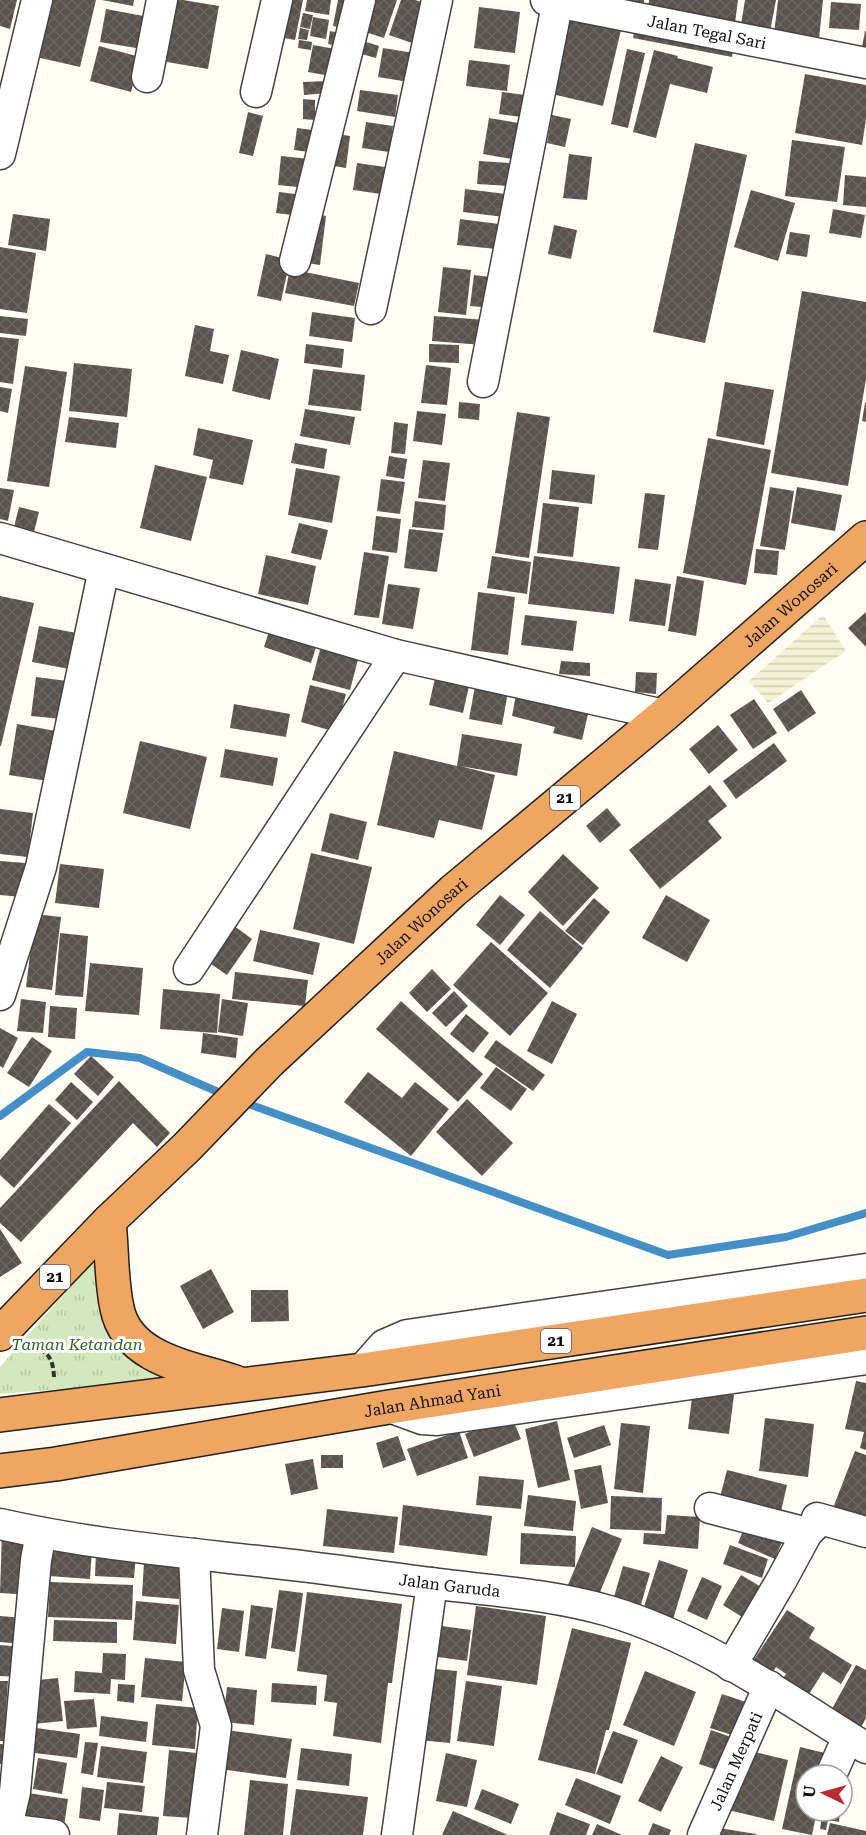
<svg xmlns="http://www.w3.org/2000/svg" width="866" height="1835" font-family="'Roboto Serif',serif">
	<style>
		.farmland { fill: url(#farmland-rules) }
		.park { fill: url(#park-tufts) }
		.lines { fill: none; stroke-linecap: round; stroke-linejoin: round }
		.stream { stroke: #4390c9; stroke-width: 8 }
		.building { fill: url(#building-cross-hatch) }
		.minor-casing { stroke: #434343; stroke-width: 33 }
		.highway-casing { stroke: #212121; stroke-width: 36 }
		.path { stroke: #323232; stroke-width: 4; stroke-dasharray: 6 3; stroke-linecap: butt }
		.minor { stroke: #fff; stroke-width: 30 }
		.highway { stroke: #efa661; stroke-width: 33 }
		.labels { text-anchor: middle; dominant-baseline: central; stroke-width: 6; stroke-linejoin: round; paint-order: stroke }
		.shield { fill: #fff; stroke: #585858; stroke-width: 1.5 }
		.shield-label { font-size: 15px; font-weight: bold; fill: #101010 }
		.street-label { font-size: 16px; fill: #101010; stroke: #fff }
		.park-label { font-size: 16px; font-style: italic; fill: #2e6721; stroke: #fff }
	</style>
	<defs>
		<pattern id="farmland-rules" width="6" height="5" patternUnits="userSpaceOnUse" patternTransform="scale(1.5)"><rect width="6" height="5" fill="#f4f2d4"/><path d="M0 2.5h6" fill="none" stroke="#d0ceb5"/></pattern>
		<pattern id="park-tufts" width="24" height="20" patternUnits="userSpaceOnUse" patternTransform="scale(1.5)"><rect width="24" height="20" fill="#d3e9bd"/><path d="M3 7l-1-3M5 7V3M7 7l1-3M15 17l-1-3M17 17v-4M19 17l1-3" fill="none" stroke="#b4c7a1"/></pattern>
		<pattern id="building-cross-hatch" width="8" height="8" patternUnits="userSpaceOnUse" patternTransform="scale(1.5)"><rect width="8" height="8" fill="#59524d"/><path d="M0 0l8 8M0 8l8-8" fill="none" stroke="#6c6662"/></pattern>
	</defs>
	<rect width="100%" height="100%" fill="#fffdf4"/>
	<path class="farmland" d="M823,615L846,651L768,703L749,681Z"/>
	<path class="park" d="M99,1254L110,1307L183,1379L0,1394V1367Z"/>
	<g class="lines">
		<path class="stream" d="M243,1102L668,1255L786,1237L866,1213
			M0,1116L87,1052L140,1058L225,1095"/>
	</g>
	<path class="building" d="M0,0H17L10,29L0,26Z
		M46,0H96L80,67L32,56Z
		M102,0H134L133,6Z
		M172,0H183L219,6L208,69L161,61Z
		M283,0H303L295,40L274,36Z
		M307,0H331L329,15L305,11Z
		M338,0H355L350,29L333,26Z
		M369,0H397L384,38L359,30Z
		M401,0H415L428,4L415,44L389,35Z
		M627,0H644L643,8L626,6Z
		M649,0H738L735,23L648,12Z
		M745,0H776L769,37L740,31Z
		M778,0H823L819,39L774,34Z
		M831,2L861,4L859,30L829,28Z
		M479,7L520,12L515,53L474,48Z
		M106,9L154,18L148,50L100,42Z
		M303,13L313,15L310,29L300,27Z
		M313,17L329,20L326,39L310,36Z
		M570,18L621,30L603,106L552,94Z
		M636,23L734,41L732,57L633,38Z
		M300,28L309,30L307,40L298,39Z
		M330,31L346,34L344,47L328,44Z
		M865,31H866V48L862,47Z
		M357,39L379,46L376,58L354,52Z
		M299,40L312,42L311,50L298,48Z
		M313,45L341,50L336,77L308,72Z
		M99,46L140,57L131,92L90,81Z
		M383,48L414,53L409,82L378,77Z
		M627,49L645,53L628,128L611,124Z
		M654,50L678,56L677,58L713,67L707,93L670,84L656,138L633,132Z
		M469,60L510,65L507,91L466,86Z
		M805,74L866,85V119L862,145L795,133Z
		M327,81V93L304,95L303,82Z
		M360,90L398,95L395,117L357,111Z
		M502,92L533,96L530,118L499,114Z
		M303,99L315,100V120L303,119Z
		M248,112L263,116L253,156L239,153Z
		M552,115L571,119L565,147L547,143Z
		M489,118L525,124L518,160L483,154Z
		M366,122L393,126L389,152L362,148Z
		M297,128L312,130L309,152L294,150Z
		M332,133L350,136L346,168L328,165Z
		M792,140L845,147L837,202L785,196Z
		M695,143L747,155L705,343L653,332Z
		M569,154L592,157L587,200L563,198Z
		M281,156L309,159L307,188L278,185Z
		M479,161L512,163L511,186L477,184Z
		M357,163L385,167L381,194L353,190Z
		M845,175L866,177V207L843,205Z
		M465,189L506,194L504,217L463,212Z
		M751,190L795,203L778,261L734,247Z
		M279,192L303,195L300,216L276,213Z
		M833,209L865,215L861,238L829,233Z
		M312,213L326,216L320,265L306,263Z
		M13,214L50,219L46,251L8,245Z
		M460,219L499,224L496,249L457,245Z
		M554,225L577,230L571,259L548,254Z
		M790,232L810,235L807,257L786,254Z
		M0,247L36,253L27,313L0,309Z
		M266,254L290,260L281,301L257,296Z
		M443,267L471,270L466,315L438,312Z
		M290,269L359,283L354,306L285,293Z
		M474,275L498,278L494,308L470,306Z
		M802,291L866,302V379L848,486L771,473Z
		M312,312L355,318L352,342L309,336Z
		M0,316L28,319L26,336L0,333Z
		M434,316L486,320L483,345L432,341Z
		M195,325L214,329L210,351L229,355L223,384L185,376Z
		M0,337L19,339L13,384L0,382Z
		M306,344L344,349L342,368L304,363Z
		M429,344L459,345V363L429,362Z
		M241,350L279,359L270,400L232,391Z
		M74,363L132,369L127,417L69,411Z
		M426,365L451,368L447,405L421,403Z
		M25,366L67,372L49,487L7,481Z
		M313,369L365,375L361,411L308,405Z
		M725,382L774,390L764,445L716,436Z
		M0,387L12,389L8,413L0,411Z
		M459,402L480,404L479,420L458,418Z
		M865,403H866V422L862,421Z
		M305,409L355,417L350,445L300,436Z
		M417,411L446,414L442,445L413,441Z
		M517,412L550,417L529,558L495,553Z
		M69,417L119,423L116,448L65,442Z
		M394,422L408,424L405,454L391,453Z
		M198,428L253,440L243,485L209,478L213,460L193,455Z
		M708,438L771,450L746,585L683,573Z
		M295,443L327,449L324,469L291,463Z
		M389,456L407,459L404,479L386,476Z
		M423,460L450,463L445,501L418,498Z
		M155,465L207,477L191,541L140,528Z
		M296,468L340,476L332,523L288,515Z
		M552,470L595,475L592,504L549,499Z
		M381,479L405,482L400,514L377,511Z
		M770,487L794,491L785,550L760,546Z
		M797,487L842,495L835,531L791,523Z
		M0,488L14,490L8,521L0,519Z
		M645,493L665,495L658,550L638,548Z
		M415,501L446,505L444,530L412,527Z
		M543,503L579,507L573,557L537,553Z
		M19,507L39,512L34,532L14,527Z
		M376,516L401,519L397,553L372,550Z
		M299,523L328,530L321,560L291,553Z
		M409,529L443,533L437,572L404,568Z
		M756,549L779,551L777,575L754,573Z
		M364,552L389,556L379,618L354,615Z
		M266,555L316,566L308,605L258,594Z
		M492,556L531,562L527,594L487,588Z
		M534,556L620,567L614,614L528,604Z
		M677,576L704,581L696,636L668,631Z
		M635,579L671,584L665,626L629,621Z
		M388,584L420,588L413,629L382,624Z
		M478,592L515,597L508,655L471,650Z
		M0,596L34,603L1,746H0Z
		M866,612V647L848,628Z
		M525,615L577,621L573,651L521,645Z
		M273,619L320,635L311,663L264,647Z
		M39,626L82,634L75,670L32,662Z
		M322,642L360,652L350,690L312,680Z
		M561,661L590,663V676L559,674Z
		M636,672L657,673L656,694L635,692Z
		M36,677L67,681L62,719L31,716Z
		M435,678L469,686L463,713L429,705Z
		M518,684L591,701L582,740L553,733L555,727L512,716Z
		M310,685L346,694L336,732L301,722Z
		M475,686L508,692L502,725L469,719Z
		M801,690L816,713L788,732L773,709Z
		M754,699L777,733L753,749L730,715Z
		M234,704L290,714L286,737L230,728Z
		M17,724L56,731L48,781L9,775Z
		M718,725L738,750L709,774L689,749Z
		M462,734L522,744L517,776L460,766L495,775L482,830L439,820L434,838L377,825L394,751L457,766Z
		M140,741L207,757L190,829L123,813Z
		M774,743L787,761L736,799L723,781Z
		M225,749L278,758L273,786L220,777Z
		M710,785L727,806L708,821L722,838L660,889L629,850Z
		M607,808L621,825L600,843L586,826Z
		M0,809L33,813L28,857L0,854Z
		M330,813L367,822L358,860L321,851Z
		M311,853L372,867L354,944L293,929Z
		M563,854L599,888L563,926L528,892Z
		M0,861L25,863L22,897L0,895Z
		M60,864L104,869L99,908L55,903Z
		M500,895L525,915L500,945L476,925Z
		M666,895L710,920L687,962L642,938Z
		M594,898L610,912L583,945L565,931Z
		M540,911L583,948L550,988L507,950Z
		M35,914L61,917L52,990L26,987Z
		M230,923L252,939L227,975L204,959Z
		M260,930L320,943L313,975L253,961Z
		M60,933L88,936L83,997L55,995Z
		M491,942L548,993L510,1036L453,985Z
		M90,963L143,968L139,1015L85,1011Z
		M432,969L451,989L427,1012L409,993Z
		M235,972L308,980L305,1006L232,999Z
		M163,989L220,994L217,1033L160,1029Z
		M454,991L468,1006L446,1027L432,1013Z
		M21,999L46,1002L43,1033L17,1031Z
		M222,999L248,1003L243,1036L218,1032Z
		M401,1001L483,1074L458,1102L376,1029Z
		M552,1001L577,1014L552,1064L527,1051Z
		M50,1006L77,1008L75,1039L48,1037Z
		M466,1014L489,1033L473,1053L450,1034Z
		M0,1028L18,1038L3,1068L0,1066Z
		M203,1033L217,1035L216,1039L217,1035L238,1038L236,1058L201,1053Z
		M32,1037L52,1051L29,1087L7,1073Z
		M496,1040L545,1075L533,1091L484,1057Z
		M91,1056L114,1077L98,1096L74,1074Z
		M496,1067L527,1089L511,1111L480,1088Z
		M368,1072L402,1098L415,1082L449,1109L411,1156L344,1102Z
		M119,1081L170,1133L157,1147L133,1123L21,1242L0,1223V1208Z
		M71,1082L93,1102L77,1120L55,1100Z
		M467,1099L513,1143L482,1176L436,1132Z
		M49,1104L71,1123L14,1188L0,1175V1160Z
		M0,1229L22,1263L0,1277Z
		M211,1269L234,1312L203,1329L180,1286Z
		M251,1290H288L289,1321L251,1322Z
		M856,1381L866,1383V1450L860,1448L864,1432L845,1429Z
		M693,1390L734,1395L729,1434L688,1429Z
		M511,1415L521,1439L474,1457L465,1434Z
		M765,1418L814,1424L808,1477L759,1471Z
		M557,1421L570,1480L538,1488L525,1429Z
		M621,1423L650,1426L643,1493L614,1489Z
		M604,1425L611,1445L574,1458L567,1438Z
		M459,1431L468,1458L417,1476L407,1449Z
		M398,1436L406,1460L383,1468L376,1443Z
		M855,1451L866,1455V1521L833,1508Z
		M321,1455H343V1468H321Z
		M313,1459L318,1489L291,1495L285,1464Z
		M601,1465L608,1503L581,1509L574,1470Z
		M727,1470L787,1485L779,1520L718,1505Z
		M479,1476L524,1480L521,1509L476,1505Z
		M528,1495L576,1501L573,1531L524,1526Z
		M611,1496L662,1498L661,1531L610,1529Z
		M403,1505L492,1516L487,1556L399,1545Z
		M327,1509L398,1517L394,1553L323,1546Z
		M667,1515L700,1517L698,1549L643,1544L644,1533L665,1534Z
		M747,1521L784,1537L775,1559L738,1543Z
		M592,1527L622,1539L598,1597L568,1585Z
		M2,1532L36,1535L32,1595L0,1593Z
		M521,1533L576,1536L575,1567L520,1564Z
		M51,1545L92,1548L90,1579L49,1576Z
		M730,1545L768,1559L762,1578L723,1564Z
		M96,1552L136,1554L134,1578L95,1576Z
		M659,1560L688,1570L671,1626L641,1616Z
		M144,1562L181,1564L179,1599L142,1596Z
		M623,1566L650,1573L638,1615L611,1607Z
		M741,1575L763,1588L745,1619L723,1605Z
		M702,1577L722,1586L707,1620L687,1611Z
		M50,1582L133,1585L132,1620L48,1617Z
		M279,1590L303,1593L295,1652L271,1648Z
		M307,1592L402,1604L392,1683H388L381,1743L333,1736L337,1703L324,1701L327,1675L297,1671Z
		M136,1601L179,1605L176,1644L133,1640Z
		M251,1605L273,1608L266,1659L245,1656Z
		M476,1606L546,1616L537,1685L467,1675Z
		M222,1608L244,1611L239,1652L217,1649Z
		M787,1610L815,1628L809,1638L852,1665L841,1684L823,1672L804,1702L778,1686L786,1674L776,1667L768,1680L749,1667Z
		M0,1616L25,1618L23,1644L0,1642Z
		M54,1620L117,1622V1643L53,1641Z
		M427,1624L471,1630L467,1661L423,1655Z
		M572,1628L631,1643L609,1730H606L595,1774L538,1760Z
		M0,1645L22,1647L19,1677L0,1676Z
		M103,1653L126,1654L125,1680L111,1679L110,1694L74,1692L75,1671L102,1673Z
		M145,1658L186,1662L182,1701L141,1697Z
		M856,1665L866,1670V1718L857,1735L827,1718Z
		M425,1668L457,1671L450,1743L418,1740Z
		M645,1671L696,1692L674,1746L623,1725Z
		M58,1678L63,1721L33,1724L28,1681Z
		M0,1681H8L4,1741H0Z
		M466,1681L502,1686L494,1746L457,1741Z
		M272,1683L317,1686L316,1705L271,1702Z
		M118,1684L135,1685L134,1703L117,1701Z
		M227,1687L257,1690L254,1725L223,1722Z
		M722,1694L749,1703L738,1737L710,1728Z
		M94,1699L97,1727L67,1729L64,1701Z
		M156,1704L198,1708L195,1749L152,1745Z
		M101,1716L148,1722L146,1742L99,1736Z
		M29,1727L80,1734L77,1758L26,1752Z
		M226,1730L292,1739L286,1778L220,1769Z
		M711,1730L734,1738L723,1772L699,1764Z
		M613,1731L638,1740L622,1784L596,1774Z
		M85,1742L98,1743L93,1775L81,1773Z
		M0,1744L13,1745L11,1766L0,1764Z
		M101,1746L147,1752L143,1783L97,1777Z
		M800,1747L829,1754L824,1775H806V1811H817L812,1835L782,1829Z
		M301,1748L352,1754L349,1786L297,1780Z
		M742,1749L788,1760L774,1821L728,1810Z
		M169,1750L197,1753L192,1818L163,1816Z
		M446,1753L477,1760L467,1807L436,1801Z
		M661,1756L683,1767L661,1812L638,1801Z
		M38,1758L67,1763L62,1794L33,1789Z
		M576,1778L621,1796L610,1824L565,1805Z
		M250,1780L288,1784L283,1835H244Z
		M107,1782L145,1786L142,1812L104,1808Z
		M82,1787L104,1790L100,1821L79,1818Z
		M296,1789L368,1797L363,1835H290Z
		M482,1789L519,1804L511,1824L474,1809Z
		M21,1792L68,1799L63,1833L16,1825Z
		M453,1811L508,1835H442Z
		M823,1811H840L839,1822L828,1820L826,1830L820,1829Z
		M557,1812L590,1824L586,1835H549Z
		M119,1813L159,1817L157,1835H117Z
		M653,1823L671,1830L669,1835H648Z
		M830,1823L866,1831V1835H827Z
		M597,1824L622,1835H592Z
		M713,1827L756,1834V1835H712Z"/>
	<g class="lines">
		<defs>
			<g id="minor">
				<path id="s1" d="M546,0L866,63"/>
				<path d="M147,77L162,0"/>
				<path d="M256,92L277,0"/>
				<path d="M0,154L37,0"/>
				<path d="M295,261L360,0"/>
				<path d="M371,309L437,0"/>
				<path d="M483,382L558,0"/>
				<path d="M0,538L396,655L664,715"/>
				<path d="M189,969L396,655"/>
				<path d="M0,995L41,867L104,569"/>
				<path d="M362,1370L384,1345L407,1335L866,1269"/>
				<path d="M389,1407L422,1419L437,1420L866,1359"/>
				<path d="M710,1508L807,1533"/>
				<path id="s2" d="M0,1524C88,1544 177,1552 266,1562C324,1568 381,1577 438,1584C495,1591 554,1595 609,1611C703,1639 784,1697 866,1748"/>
				<path d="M194,1554L199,1670L216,1726L202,1835"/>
				<path d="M731,1666L781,1581L807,1533L815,1525L817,1518L866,1532"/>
				<path d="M831,1775L848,1737"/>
				<path d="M6,1829L54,1835"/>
				<path d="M5,1835L15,1792L36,1560L41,1533"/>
				<path d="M397,1835L432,1583"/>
				<path id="s3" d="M703,1835L769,1686"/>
			</g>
			<g id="highway">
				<path d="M109,1221C112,1249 111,1281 117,1308C127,1360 193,1368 235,1382"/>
				<path id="s4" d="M0,1334L109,1221L187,1147L269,1062L453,891L664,715L866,538"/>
				<path d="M0,1415L362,1370L866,1295"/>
				<path id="s5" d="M0,1471L56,1464L389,1407L866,1333"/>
			</g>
		</defs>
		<use href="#minor" class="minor-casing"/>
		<use href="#highway" class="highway-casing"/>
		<path class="path" d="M32,1345C49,1352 53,1359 54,1377"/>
		<use href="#minor" class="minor"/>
		<use href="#highway" class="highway"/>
	</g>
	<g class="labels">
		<g class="shield">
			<rect x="550" y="786" width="30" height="24" rx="4.5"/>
			<rect x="40" y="1265" width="30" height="24" rx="4.5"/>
			<rect x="541" y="1329" width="30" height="24" rx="4.5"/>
		</g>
		<g class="shield-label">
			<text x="565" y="798">21</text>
			<text x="55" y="1277">21</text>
			<text x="556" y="1341">21</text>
		</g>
		<g class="street-label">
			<text stroke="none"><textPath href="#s1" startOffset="164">Jalan Tegal Sari</textPath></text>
			<text stroke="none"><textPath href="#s4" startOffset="1076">Jalan Wonosari</textPath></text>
			<text stroke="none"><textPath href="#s4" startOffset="590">Jalan Wonosari</textPath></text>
			<text stroke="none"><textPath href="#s5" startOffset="438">Jalan Ahmad Yani</textPath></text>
			<text stroke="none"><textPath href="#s2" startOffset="454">Jalan Garuda</textPath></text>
			<text stroke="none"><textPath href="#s3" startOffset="81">Jalan Merpati</textPath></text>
		</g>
		<g class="park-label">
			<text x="77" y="1344">Taman Ketandan</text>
		</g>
	</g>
	<g transform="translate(824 1793) rotate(275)"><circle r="28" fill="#ffffff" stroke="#9f9f9f" stroke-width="1.5"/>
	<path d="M0-4.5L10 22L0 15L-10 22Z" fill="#bd2b2f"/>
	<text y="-9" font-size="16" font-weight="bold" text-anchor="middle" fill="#101010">U</text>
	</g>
</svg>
